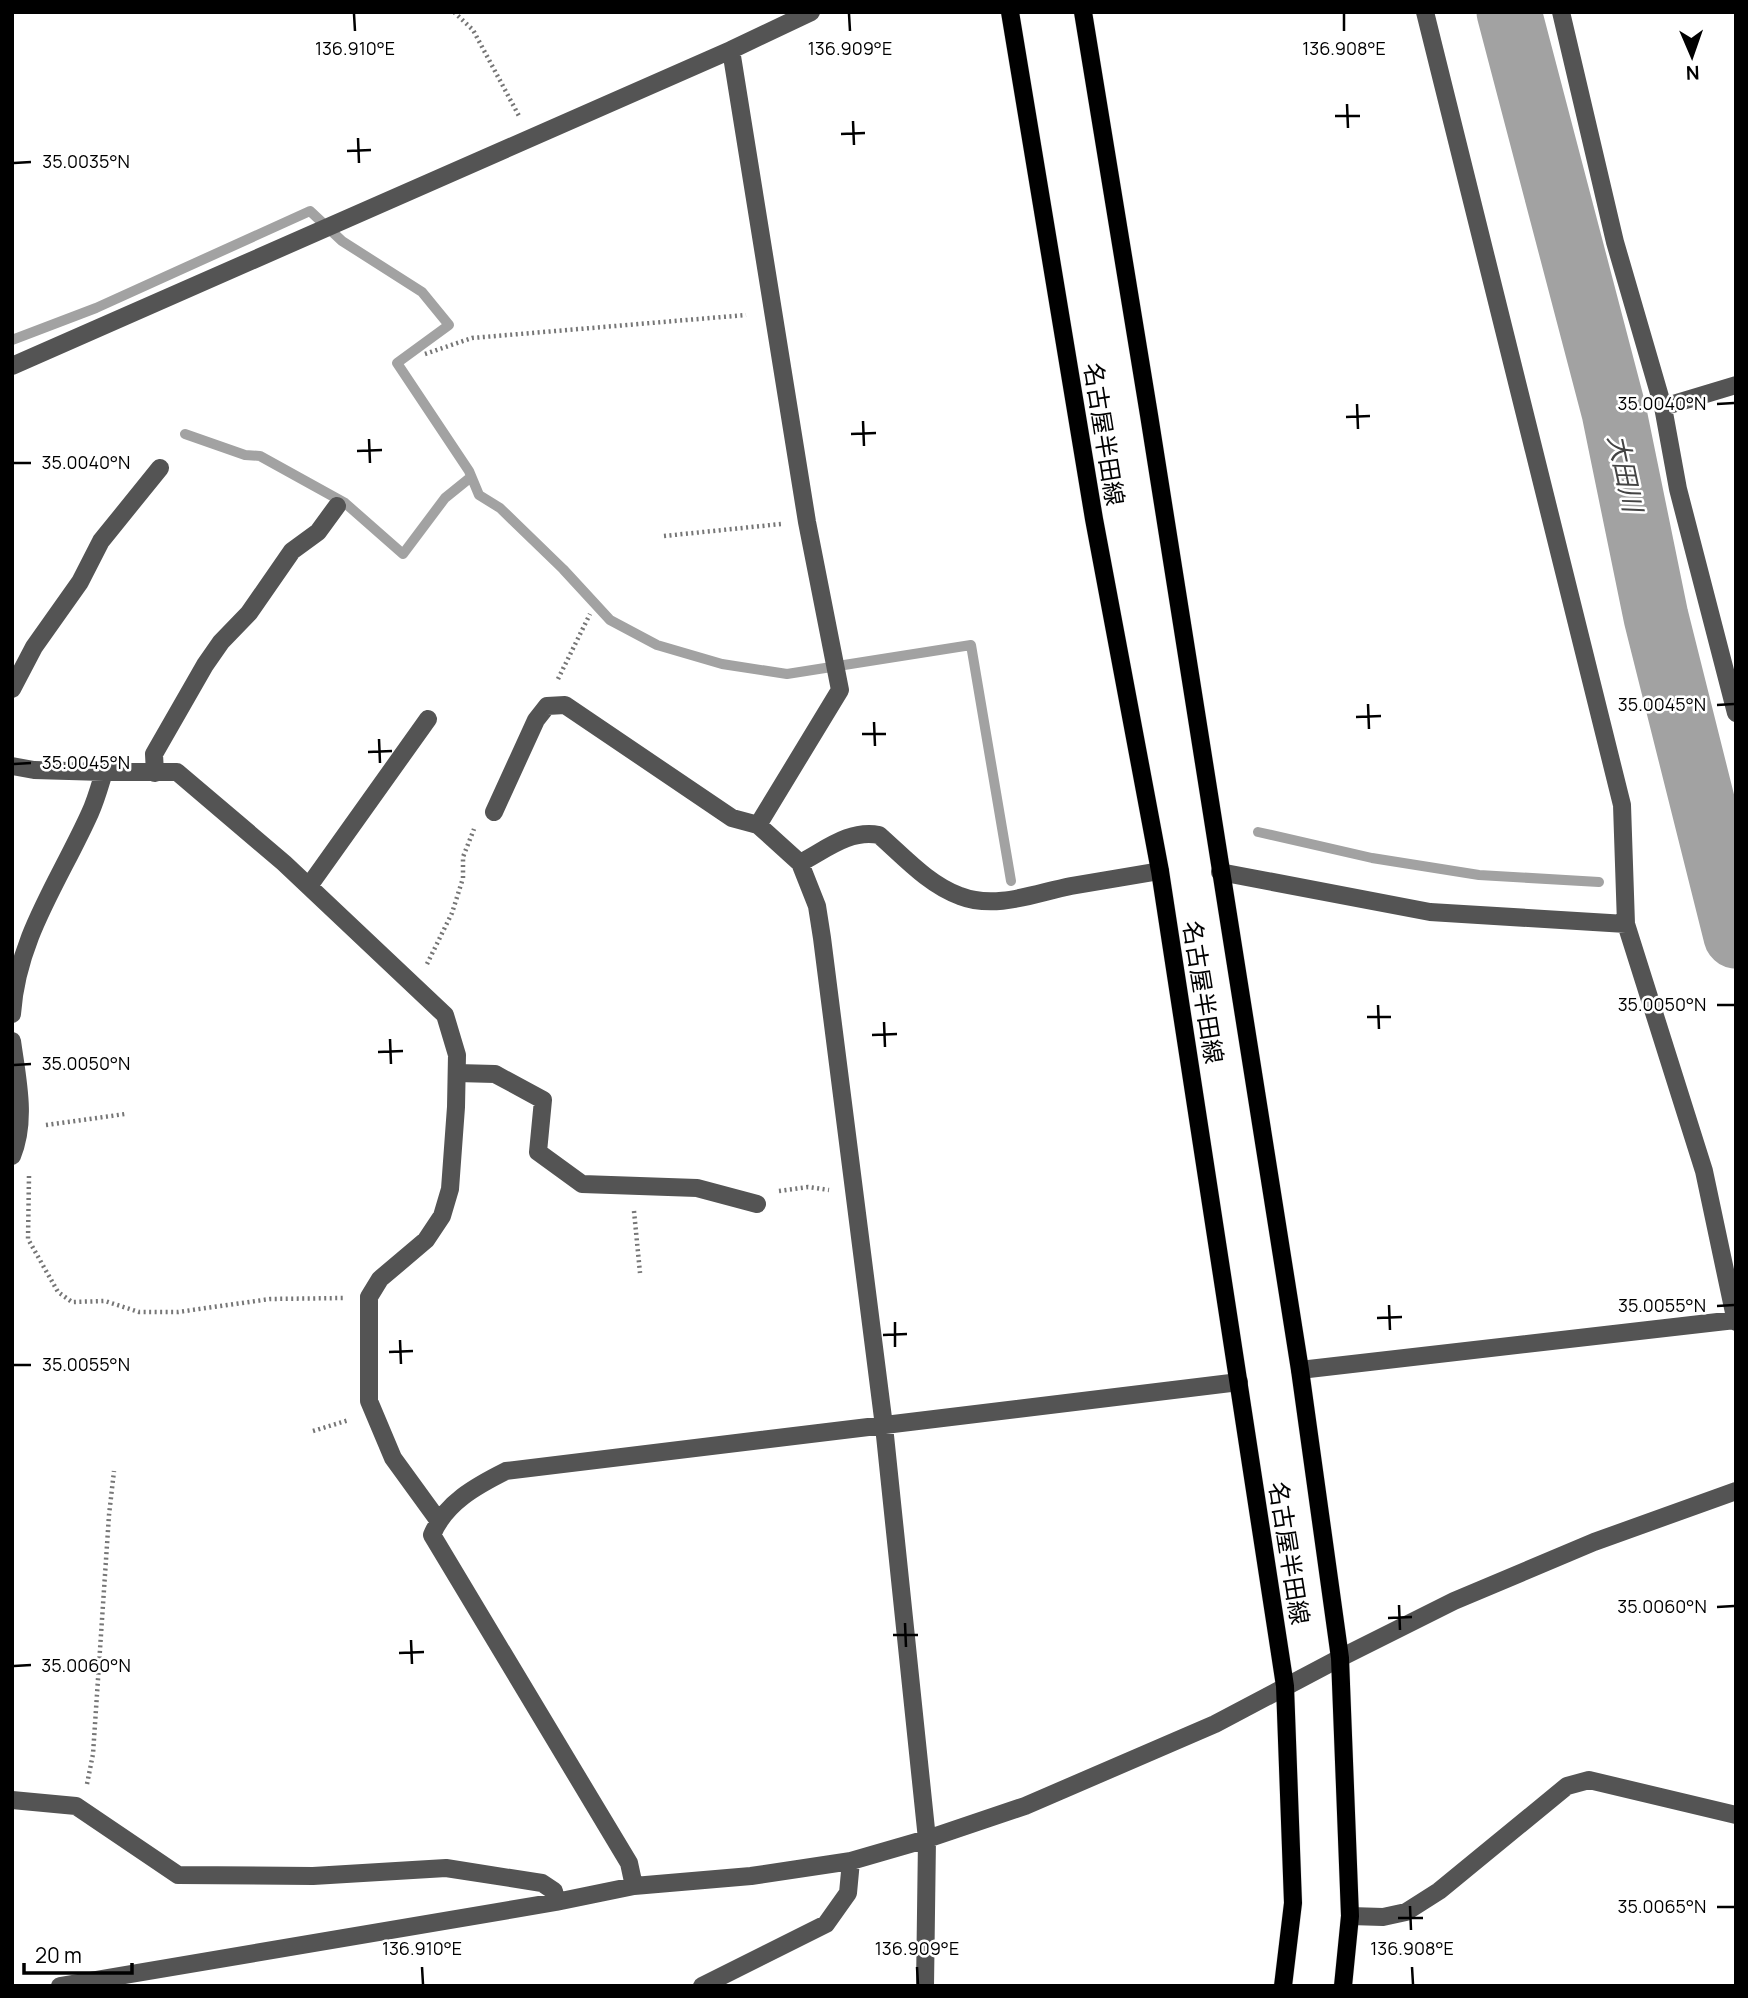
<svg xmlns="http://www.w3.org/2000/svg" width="1748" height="1998" font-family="Manrope,'Noto Sans JP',sans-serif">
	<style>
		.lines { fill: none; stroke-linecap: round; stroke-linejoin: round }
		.stream { stroke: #a2a2a2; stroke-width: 10 }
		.river { stroke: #a2a2a2; stroke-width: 65 }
		.major-casing { stroke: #dbdbdb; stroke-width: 19 }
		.path { stroke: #767676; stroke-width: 4.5; stroke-dasharray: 2 3.5; stroke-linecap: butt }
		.minor { stroke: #545454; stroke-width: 18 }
		.major { stroke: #000; stroke-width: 18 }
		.ticks { fill: none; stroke: #000; stroke-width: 2.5 }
		.labels { text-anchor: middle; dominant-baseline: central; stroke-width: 5; stroke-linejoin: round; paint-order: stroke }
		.street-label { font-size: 24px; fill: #000; stroke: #fff }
		.water-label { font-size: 26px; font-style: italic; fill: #434343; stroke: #fff }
		.ticks-label { font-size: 18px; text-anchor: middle; fill: #000; stroke: #fff; stroke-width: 5; stroke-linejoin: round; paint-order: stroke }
	</style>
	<rect width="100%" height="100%" fill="#fff"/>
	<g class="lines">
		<path class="stream" d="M12,340L96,308L310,211L342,241L422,292L449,325L397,363L469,471L479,495L500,508L563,569L610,620L657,645L722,664L787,674L971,645L1011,881
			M185,434L245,455L260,456L345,503L403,554L445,498L471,477
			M1258,832L1372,858L1479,875L1599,882"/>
		<path class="river" d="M1509,12L1614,412L1656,617L1736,936"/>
		<defs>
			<path id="major" d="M1010,12L1094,519L1160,871L1285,1686L1293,1903L1283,1986
				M1083,12L1149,415L1300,1370L1340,1658L1350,1916L1343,1986"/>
		</defs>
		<use href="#major" class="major-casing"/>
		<path class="path" d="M454,12L473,30L519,116
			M425,354L472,338L746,315
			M664,536L781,524
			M558,679L590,614
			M427,964L452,913L463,878V857L474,829
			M46,1125L125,1114
			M29,1176L28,1239L58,1292L72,1302L105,1301L139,1312H178L270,1299L344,1298
			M779,1191L808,1187L829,1190
			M634,1211L640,1273
			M313,1431L349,1420
			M87,1784L93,1754L109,1515L114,1471"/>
		<path class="minor" d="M1425,12L1622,805L1626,924L1704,1171L1736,1322
			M1561,12L1615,242L1663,407L1678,489L1736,713
			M731,50L807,522L840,690L758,825L800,863C825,850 850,829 879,835C904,857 929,885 960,896C996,910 1035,893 1071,886C1100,881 1130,876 1160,871
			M12,366L731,50L811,12
			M1663,407L1736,385
			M12,689L34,647L80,582L101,541L160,468
			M12,766L34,770L104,772
			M155,773L154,754L205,665L221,642L249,613L292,551L318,532L337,506
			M494,812L536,720L547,706L565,705L732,818L758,825
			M800,863L817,906L822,938L884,1426L927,1839L925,1986
			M1220,872L1430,912L1626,924
			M309,886L428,719
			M12,1014C17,938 60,880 90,813C96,800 100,785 104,772H177L284,863L445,1015L457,1055L456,1107L450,1189L442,1216L426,1240L380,1279L369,1297V1401L393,1458L438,1520
			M12,1041C17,1078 27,1120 12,1156
			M457,1073L495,1074L543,1100L538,1152L582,1184L697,1188L757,1204
			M1300,1370L1735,1320
			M12,1800L76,1806L178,1875L313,1876L446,1868L542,1883L554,1891L556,1902
			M634,1886L629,1863L432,1535C445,1503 476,1486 506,1471L1239,1382
			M1350,1916L1383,1917L1406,1912L1439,1891L1567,1786L1589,1780L1736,1815
			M60,1986L556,1902L634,1886L751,1876L851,1861L927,1839L1025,1806L1215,1724L1340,1658L1454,1601L1594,1542L1736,1491
			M702,1986L826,1924L848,1893L851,1861"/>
		<use href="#major" class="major"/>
	</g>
	<path class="ticks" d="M354,14L355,31M849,14L850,31M1344,14V31M1347,104L1348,128M1335,116H1360M853,121L854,145M841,134L865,133M358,138L359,163M347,151L371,150M14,163L31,162M1357,404L1358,429M1717,404L1734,403M1346,417L1370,416M863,421L864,446M851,434L876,433M369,439L370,463M357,451L382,450M14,463H31M1368,704L1369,729M1717,705L1734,704M1356,717L1381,716M874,722L875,746M862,734H886M379,739L380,763M368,752L392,751M14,764L31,763M1378,1005L1379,1029M1717,1005H1734M1367,1017H1391M884,1022L885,1047M872,1035L897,1034M390,1039L391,1064M378,1052L403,1051M14,1065L31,1064M1389,1305L1390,1330M1717,1306L1734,1305M1377,1318L1402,1317M895,1322V1347M883,1335L907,1334M400,1340L401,1364M389,1352L413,1351M14,1365H31M1399,1605L1400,1630M1717,1607L1734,1606M1388,1618L1412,1617M905,1623L906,1647M893,1635H918M411,1640L412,1664M399,1653L424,1652M14,1666L31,1665M1410,1906L1411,1930M1717,1907H1734M1398,1918H1423M422,1967L423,1984M917,1967L918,1984M1412,1967L1413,1984"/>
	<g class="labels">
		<g class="street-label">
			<text transform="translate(1105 434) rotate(81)">名古屋半田線</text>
			<text transform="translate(1204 992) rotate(81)">名古屋半田線</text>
			<text transform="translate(1290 1553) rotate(81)">名古屋半田線</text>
		</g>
		<g class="water-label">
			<text transform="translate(1626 473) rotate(78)">大田川</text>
		</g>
	</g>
	<g class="ticks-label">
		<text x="355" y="55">136.910°E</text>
		<text x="850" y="55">136.909°E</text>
		<text x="1344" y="55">136.908°E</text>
		<text x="86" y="168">35.0035°N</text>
		<text x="1662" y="410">35.0040°N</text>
		<text x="86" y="469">35.0040°N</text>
		<text x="1662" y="711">35.0045°N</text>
		<text x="86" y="769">35.0045°N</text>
		<text x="1662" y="1011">35.0050°N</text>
		<text x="86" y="1070">35.0050°N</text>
		<text x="1662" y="1312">35.0055°N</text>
		<text x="86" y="1371">35.0055°N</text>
		<text x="1662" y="1613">35.0060°N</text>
		<text x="86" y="1672">35.0060°N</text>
		<text x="1662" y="1913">35.0065°N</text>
		<text x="422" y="1955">136.910°E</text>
		<text x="917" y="1955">136.909°E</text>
		<text x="1412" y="1955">136.908°E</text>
	</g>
	<rect width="1748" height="1998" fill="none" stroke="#000000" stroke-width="28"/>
	<g transform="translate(1692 56) rotate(178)" stroke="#ffffff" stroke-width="5" paint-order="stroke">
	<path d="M0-5L12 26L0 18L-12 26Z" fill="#000000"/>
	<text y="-10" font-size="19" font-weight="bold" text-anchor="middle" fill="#000000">N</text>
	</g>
	<path d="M24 1963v10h108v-10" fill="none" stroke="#000000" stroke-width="3.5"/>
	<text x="35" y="1963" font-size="21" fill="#000000" stroke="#ffffff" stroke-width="5" paint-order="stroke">20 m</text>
</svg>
